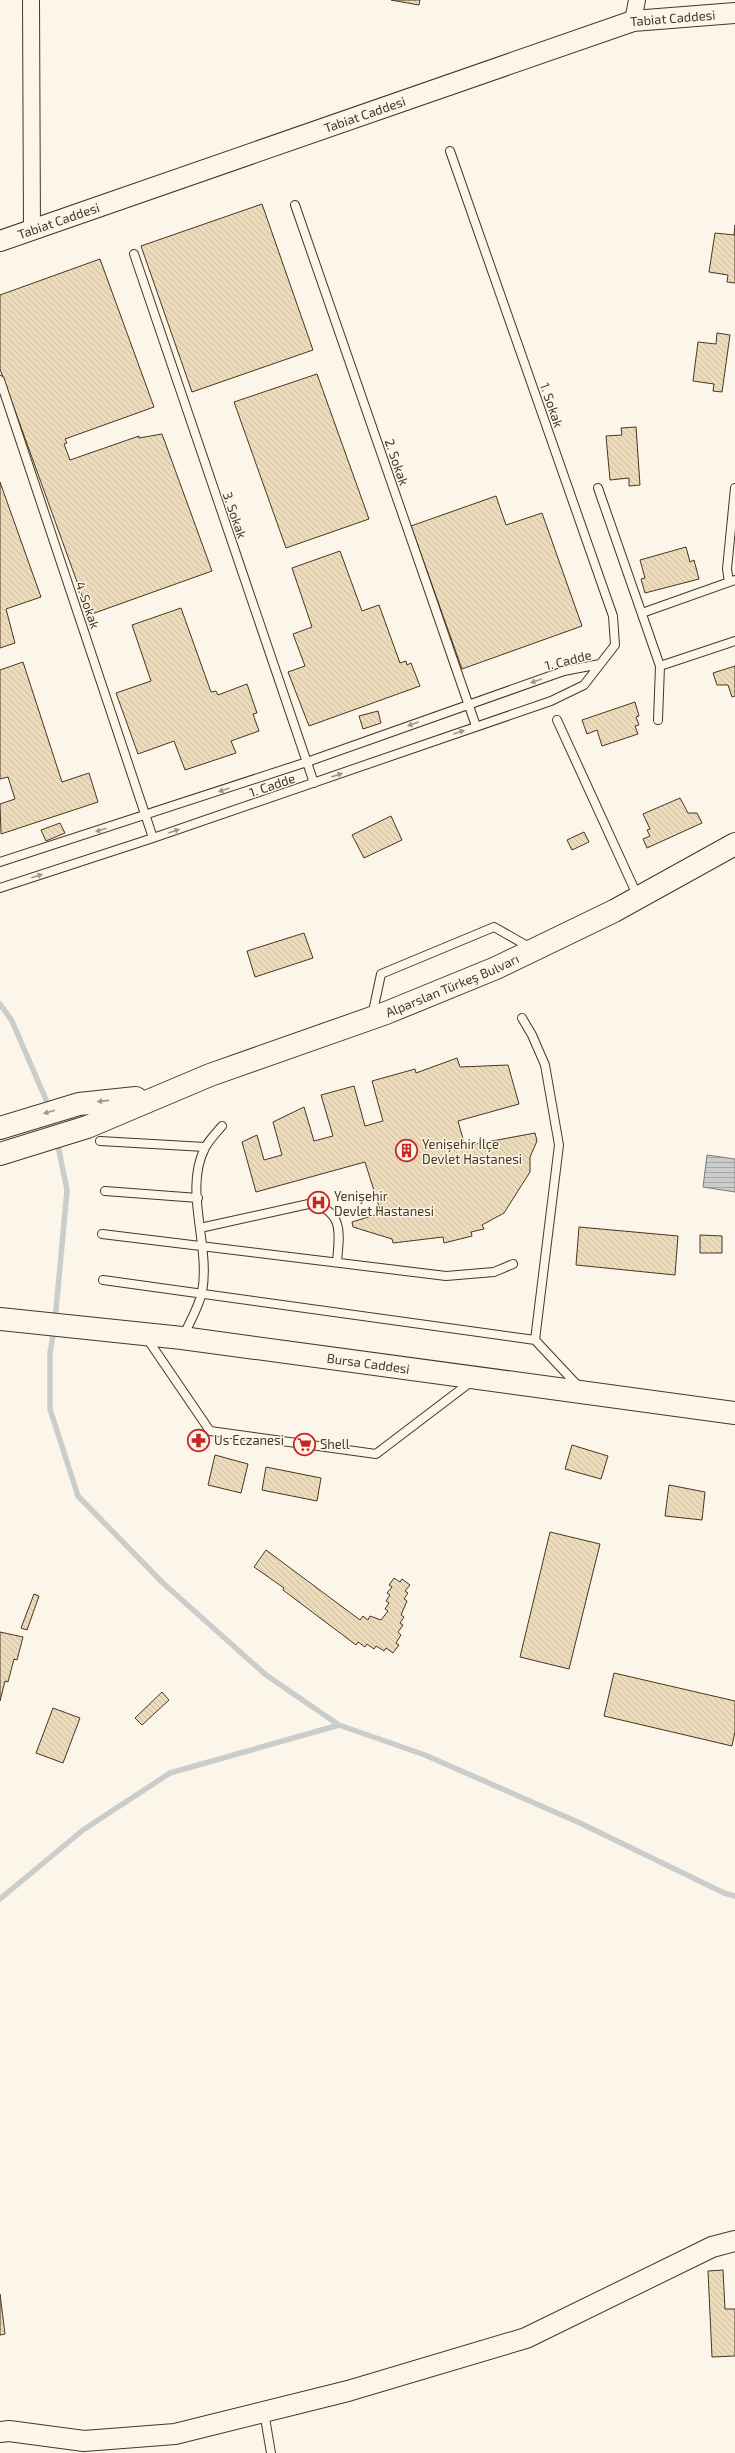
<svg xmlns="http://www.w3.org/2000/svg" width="735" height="2453" font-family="'Exo 2',sans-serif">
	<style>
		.water { fill: url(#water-rules); stroke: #887966 }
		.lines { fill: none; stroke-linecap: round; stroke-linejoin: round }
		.stream { stroke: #c9cecd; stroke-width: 5.5 }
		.building { fill: url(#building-back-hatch); stroke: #4a3520 }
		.service-casing { stroke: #4a3520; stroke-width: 10 }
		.minor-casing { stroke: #4a3520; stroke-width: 18 }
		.tertiary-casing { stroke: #4a3520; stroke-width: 22 }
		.secondary-casing { stroke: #4a3520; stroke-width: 24 }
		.primary-casing { stroke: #4a3520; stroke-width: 24 }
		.service { stroke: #fbf6e9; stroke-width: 8 }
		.minor { stroke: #fbf6e9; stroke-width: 16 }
		.tertiary { stroke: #fbf6e9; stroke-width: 20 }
		.secondary { stroke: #fbf6e9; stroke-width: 22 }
		.primary { stroke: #fbf6e9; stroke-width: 22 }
		.oneway { fill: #a29684 }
		.labels { text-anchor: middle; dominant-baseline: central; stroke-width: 3; stroke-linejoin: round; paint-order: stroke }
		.street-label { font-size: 13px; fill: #4a3520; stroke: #fbf6e9 }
		.poi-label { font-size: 13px; fill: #4a3520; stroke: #fbf6e9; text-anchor: start }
	</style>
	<defs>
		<pattern id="water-rules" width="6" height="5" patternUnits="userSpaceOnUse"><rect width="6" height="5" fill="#c9cecd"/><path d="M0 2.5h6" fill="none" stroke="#a5a8a6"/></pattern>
		<pattern id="building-back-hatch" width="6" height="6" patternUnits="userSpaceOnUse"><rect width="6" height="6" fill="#ecdcbc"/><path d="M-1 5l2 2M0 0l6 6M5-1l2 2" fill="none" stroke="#ccbda1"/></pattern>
	</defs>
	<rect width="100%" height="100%" fill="#fbf6e9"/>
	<path class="water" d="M707,1155L735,1159V1192L703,1187Z"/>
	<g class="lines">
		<path class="stream" d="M0,1004L12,1021L50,1109
			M55,1321L67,1190L57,1141
			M54,1329L50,1353V1409L78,1496L163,1583L266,1675L339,1725L425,1755L580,1823L724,1893L735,1896
			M0,1899L83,1830L170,1773L339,1725"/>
	</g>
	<path class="building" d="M391,0H420L419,5Z
		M262,204L313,350L192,392L141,246Z
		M735,225V283L727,282L728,275L709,272L715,233L734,235Z
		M100,259L154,407L65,439L67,443L64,444L70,460L139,436V438L162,434L212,571L89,615L0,369V295Z
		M717,333L730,335L722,392L713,391L714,384L693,381L698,342L716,344Z
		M317,374L369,519L286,548L234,402Z
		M636,427L640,485L629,486V478L610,480L606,436L622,435L621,428Z
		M0,482L41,597L6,609L15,643L0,648Z
		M496,496L506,525L542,513L582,626L462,669L411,526Z
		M686,547L690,562L694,560L699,579L645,593L641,579L645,578L640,560Z
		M340,551L362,611L379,605L400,663L406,661L407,665L411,663L420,686L309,726L288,672L305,666L293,634L312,627L292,568Z
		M181,608L211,692L216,691L218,695L247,684L257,713L253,714L259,731L231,741L236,753L185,770L174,741L138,754L116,693L151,681L132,625Z
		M23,662L62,782L89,773L98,802L1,834L0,804L15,799L8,777L0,779V670Z
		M735,666V696L732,697L728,685H717L713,673Z
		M635,702L639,716L636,717L639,725L635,726L638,734L602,746L597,730L587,734L582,720Z
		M378,711L381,723L363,729L359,716Z
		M680,798L688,813H697L702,823L647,848L643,839L650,836L647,830L650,829L643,814Z
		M391,816L402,840L364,858L352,835Z
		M60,823L65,833L46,841L41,830Z
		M584,832L589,842L572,850L567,840Z
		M304,933L313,958L255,977L247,951Z
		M457,1058L460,1067L508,1065L519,1104L458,1121L465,1146L535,1133L537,1141L530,1157V1172L504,1213L482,1225L484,1229L471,1232L472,1236L444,1243L443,1237L393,1243L392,1239L353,1227L352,1222L381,1213L365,1162L256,1192L242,1142L257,1135L264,1160L282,1155L273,1122L304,1107L314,1141L333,1136L321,1095L354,1086L365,1126L383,1121L372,1081L415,1069L416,1073Z
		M579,1227L678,1236L675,1275L576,1265Z
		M700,1235L722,1236V1253H700Z
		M572,1445L608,1456L601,1479L565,1469Z
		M215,1455L248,1464L241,1493L208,1485Z
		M266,1467L321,1478L317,1501L262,1490Z
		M669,1485L705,1492L702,1520L665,1516Z
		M550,1532L600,1544L569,1669L520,1657Z
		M266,1550L360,1620L363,1616L368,1620L370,1616L381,1620L388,1611L385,1609L389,1603L386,1601L390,1595L387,1593L392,1587L389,1585L394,1578L400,1582L402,1579L410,1585L405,1591L408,1593L404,1599L407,1601L401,1615L404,1617L400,1623L403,1625L398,1632L401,1635L396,1643L399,1645L393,1653L386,1648L384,1651L376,1646L374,1649L367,1644L365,1647L358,1642L356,1645L283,1590L284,1588L254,1567Z
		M34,1594L39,1596L27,1630L21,1628Z
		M0,1632L23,1637L17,1660L14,1659L8,1682L5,1681L0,1701Z
		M614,1673L735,1701V1731L732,1746L604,1716Z
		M162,1692L169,1700L142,1725L135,1718Z
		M53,1708L80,1718L63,1763L36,1753Z
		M723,2270L725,2309H735V2356L712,2357L708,2271Z
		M0,2294L5,2334L0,2335Z"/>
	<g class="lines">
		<defs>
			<path id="service" d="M295,205L476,726
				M134,254L314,783
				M0,380L153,838
				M598,488L660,666L735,641
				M729,582L727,569L735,488
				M642,613L735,580
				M557,720L638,897
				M658,720L660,666
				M0,862L307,762L564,671L600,664
				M0,888L153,838L551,701L584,685L615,645L613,616L450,151
				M372,1016L381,974L494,927L531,948
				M522,1018L532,1035L545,1065L559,1145L535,1340
				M100,1141L205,1147
				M105,1191L198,1198
				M200,1228L313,1203C345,1214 339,1235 337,1262
				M102,1234L446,1276L494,1272L513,1264
				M103,1280L535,1340L579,1387
				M146,1337L210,1431L376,1454L472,1381
				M183,1337C189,1323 199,1307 202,1292C211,1246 183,1190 205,1148C209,1140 216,1133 222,1126
				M264,2412L271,2453"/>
			<path id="minor" d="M31,0L32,230
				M633,21L637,0"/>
			<g id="tertiary">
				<path id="s1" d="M0,241L633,21L735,13"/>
				<path d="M0,2432L9,2431L84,2441L175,2434L348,2391L526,2338L712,2247L735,2241"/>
			</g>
			<g id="secondary">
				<path d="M0,1128L79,1104L136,1098"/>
				<path id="s2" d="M0,1154L87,1127L210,1075L386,1013L496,968L614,911L735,844"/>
			</g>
			<g id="primary">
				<path id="s3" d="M0,1319L182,1338L735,1413"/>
			</g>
		</defs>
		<use href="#service" class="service-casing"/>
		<use href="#minor" class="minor-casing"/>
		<use href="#tertiary" class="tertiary-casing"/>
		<use href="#secondary" class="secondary-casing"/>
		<use href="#primary" class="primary-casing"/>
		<use href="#service" class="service"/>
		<use href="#minor" class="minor"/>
		<use href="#tertiary" class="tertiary"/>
		<use href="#secondary" class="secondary"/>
		<use href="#primary" class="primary"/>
	</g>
	<defs><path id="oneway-solid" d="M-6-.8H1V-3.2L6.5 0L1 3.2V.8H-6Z"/></defs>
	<g class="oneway">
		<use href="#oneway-solid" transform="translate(536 681) rotate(161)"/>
		<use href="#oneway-solid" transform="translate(413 724) rotate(160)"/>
		<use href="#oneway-solid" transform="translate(459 732) rotate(-19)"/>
		<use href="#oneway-solid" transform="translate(337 775) rotate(-19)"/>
		<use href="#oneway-solid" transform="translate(224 790) rotate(161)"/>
		<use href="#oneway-solid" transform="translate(101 830) rotate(163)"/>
		<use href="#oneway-solid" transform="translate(174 831) rotate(-19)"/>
		<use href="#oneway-solid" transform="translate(37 876) rotate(-18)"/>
		<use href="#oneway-solid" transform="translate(103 1101) rotate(174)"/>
		<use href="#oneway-solid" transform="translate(49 1112) rotate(164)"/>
	</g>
	<defs>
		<symbol id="building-ring" viewBox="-11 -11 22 22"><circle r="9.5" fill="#fbf6e9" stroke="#c62828" stroke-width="1.5"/><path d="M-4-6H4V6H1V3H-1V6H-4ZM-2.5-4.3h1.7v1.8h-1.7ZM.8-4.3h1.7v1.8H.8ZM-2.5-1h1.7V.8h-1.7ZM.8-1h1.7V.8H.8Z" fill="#c62828"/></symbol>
		<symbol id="hospital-ring" viewBox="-11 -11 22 22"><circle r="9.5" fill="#fbf6e9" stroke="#c62828" stroke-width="1.5"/><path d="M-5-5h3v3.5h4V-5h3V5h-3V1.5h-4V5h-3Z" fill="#c62828"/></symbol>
		<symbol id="pharmacy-ring" viewBox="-11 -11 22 22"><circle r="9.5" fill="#fbf6e9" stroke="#c62828" stroke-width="1.5"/><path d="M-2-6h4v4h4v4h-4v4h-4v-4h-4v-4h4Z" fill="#c62828"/></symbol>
		<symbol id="supermarket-ring" viewBox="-11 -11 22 22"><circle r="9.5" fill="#fbf6e9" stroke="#c62828" stroke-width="1.5"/><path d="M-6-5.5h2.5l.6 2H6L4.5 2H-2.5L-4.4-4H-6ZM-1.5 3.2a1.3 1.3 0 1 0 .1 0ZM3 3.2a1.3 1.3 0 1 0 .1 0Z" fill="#c62828"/></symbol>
	</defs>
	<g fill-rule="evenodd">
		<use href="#building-ring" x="394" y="1138" width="25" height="25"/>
		<use href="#hospital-ring" x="306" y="1190" width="25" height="25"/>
		<use href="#pharmacy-ring" x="186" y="1428" width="25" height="25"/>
		<use href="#supermarket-ring" x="292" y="1432" width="25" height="25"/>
	</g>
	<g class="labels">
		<g class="street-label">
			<text stroke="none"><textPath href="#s1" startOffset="710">Tabiat Caddesi</textPath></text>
			<text stroke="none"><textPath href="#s1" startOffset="386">Tabiat Caddesi</textPath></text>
			<text stroke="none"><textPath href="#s1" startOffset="62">Tabiat Caddesi</textPath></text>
			<text transform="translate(552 405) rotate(71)">1. Sokak</text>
			<text transform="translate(397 462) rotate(71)">2. Sokak</text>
			<text transform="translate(235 515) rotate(71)">3. Sokak</text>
			<text transform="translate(88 605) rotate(71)">4. Sokak</text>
			<text transform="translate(568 660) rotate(-14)">1. Cadde</text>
			<text transform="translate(272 785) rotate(-19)">1. Cadde</text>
			<text stroke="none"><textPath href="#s2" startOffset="483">Alparslan Türkeş Bulvarı</textPath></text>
			<text stroke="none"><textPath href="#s3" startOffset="371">Bursa Caddesi</textPath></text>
		</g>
		<g class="poi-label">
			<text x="422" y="1144">Yenişehir İlçe<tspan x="422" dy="15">Devlet Hastanesi</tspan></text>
			<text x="334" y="1196">Yenişehir<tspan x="334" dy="15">Devlet Hastanesi</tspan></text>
			<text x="214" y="1440">Us Eczanesi</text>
			<text x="320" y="1444">Shell</text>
		</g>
	</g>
</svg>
